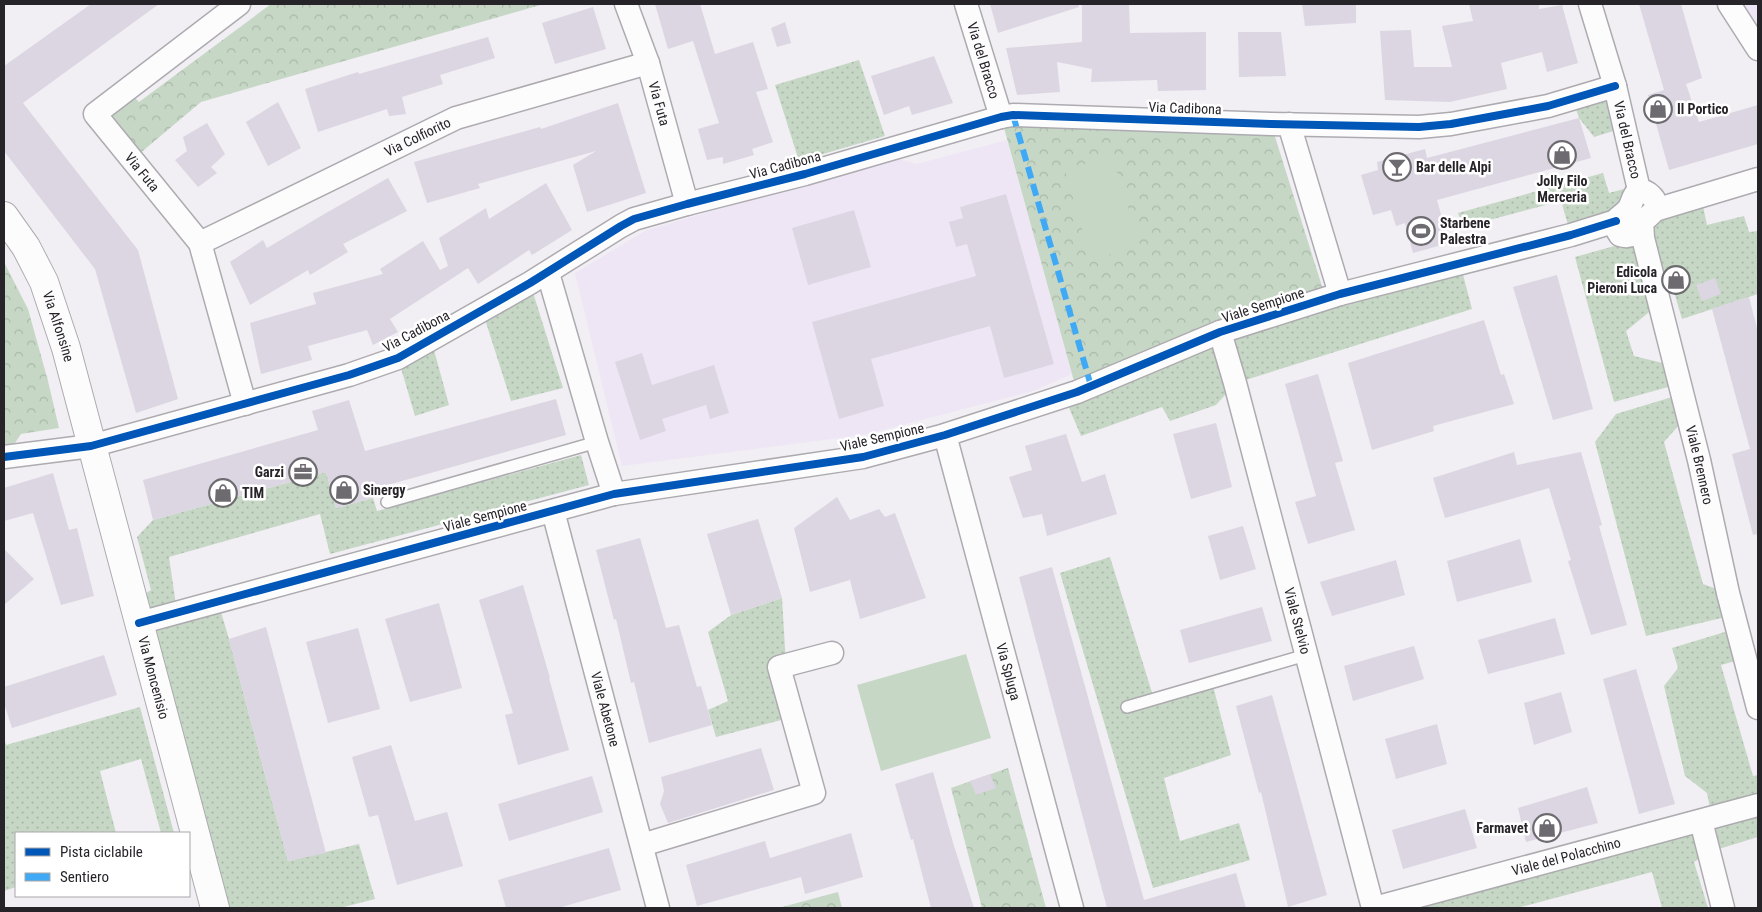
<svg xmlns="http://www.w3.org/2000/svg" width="1762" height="912" font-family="'Roboto Condensed',sans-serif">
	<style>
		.built { fill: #eee6f5 }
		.grass { fill: url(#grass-dots) }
		.park { fill: url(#park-crowns) }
		.pitch { fill: #c6d8c5 }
		.building { fill: #dcd6e2 }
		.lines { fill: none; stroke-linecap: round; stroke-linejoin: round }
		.lane-casing { stroke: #adabb0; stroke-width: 14 }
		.street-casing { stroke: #adabb0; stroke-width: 25 }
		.secondary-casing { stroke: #adabb0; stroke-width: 30 }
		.lane { stroke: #fdfcfd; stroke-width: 11 }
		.street { stroke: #fdfcfd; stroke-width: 22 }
		.secondary { stroke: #fdfcfd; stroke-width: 28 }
		.quiet { stroke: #3fa9f5; stroke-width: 6; stroke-dasharray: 12 6; stroke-linecap: butt }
		.cycleway-casing { stroke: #fff; stroke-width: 11 }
		.cycleway { stroke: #0057b8; stroke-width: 8 }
		.labels { text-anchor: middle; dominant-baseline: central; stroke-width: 5; stroke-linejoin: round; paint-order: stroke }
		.street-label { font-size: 14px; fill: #272429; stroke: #fff }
		.poi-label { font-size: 14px; font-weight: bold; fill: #272429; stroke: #fff; text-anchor: start }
	</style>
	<defs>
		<pattern id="grass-dots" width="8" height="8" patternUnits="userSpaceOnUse" patternTransform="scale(1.25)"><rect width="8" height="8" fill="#c6d8c5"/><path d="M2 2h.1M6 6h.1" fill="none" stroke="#aab9a9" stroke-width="1.8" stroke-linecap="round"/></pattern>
		<pattern id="park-crowns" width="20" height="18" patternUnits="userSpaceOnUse" patternTransform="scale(1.25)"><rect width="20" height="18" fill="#c6d8c5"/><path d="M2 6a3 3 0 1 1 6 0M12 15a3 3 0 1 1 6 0" fill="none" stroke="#aab9a9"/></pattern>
	</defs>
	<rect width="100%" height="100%" fill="#f1eef4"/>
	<path class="built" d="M1729,4H1758V49Z
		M1007,140L1072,374L1033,391L863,435L622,466L575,273L645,231L671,223L894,158L917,164Z"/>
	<path class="grass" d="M859,60L885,136L799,161L775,85Z
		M1615,86L1626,127L1594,137L1579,118L1573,100Z
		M1603,173L1609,193L1639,185L1616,221L1571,235L1561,201L1463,227L1458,213Z
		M1701,197L1707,225L1744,216L1749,232L1758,231V294L1682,319L1674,292L1658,296L1659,304L1626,331L1634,356L1675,366L1679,384L1614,402L1575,257L1643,238L1642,221Z
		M1460,263L1472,309L1236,383L1216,405L1170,421L1162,407L1081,436L1064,396Z
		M530,283L563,388L511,401L482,310Z
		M431,339L449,405L415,416L398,358Z
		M1682,394L1687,416L1664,442L1703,584L1728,593L1734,615L1646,636L1595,442L1616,414Z
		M581,455L589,485L330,554L320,514L169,557L177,612L218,602L229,639L288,861L359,844L375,899L340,908H215L133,601L151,590L137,537L153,520L326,472L336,508L373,498L377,511Z
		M1110,557L1154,699L1212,682L1231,755L1164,778L1180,841L1239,823L1250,860L1153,888L1060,573Z
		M782,598L786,665L793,717L716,737L708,710L728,701L708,632L731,615Z
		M1738,628L1746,658L1721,665L1753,776L1758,775V837L1709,852L1694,862L1708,908H1662L1652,872L1517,908H1375L1712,818L1707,793L1685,776L1664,686L1678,668L1672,648Z
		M140,707L174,833H161L141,759L100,771L116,833H16V887L4,891V738L6,745Z"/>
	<path class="park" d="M271,4H544L201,102L132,160L95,114L127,89L139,102Z
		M1001,117L1271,124L1326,299L1077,392Z
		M4,262L28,309L48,381L59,428L21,434L11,449H4Z
		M1008,768L1046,908H982L951,788Z
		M838,892L842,908H782V907Z"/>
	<path class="pitch" d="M1112,156L1140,245L1091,260L1065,170Z
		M966,654L991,738L881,771L857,685Z"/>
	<path class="building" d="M91,4H159L23,103L138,250L178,399L136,413L95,269L4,151V66Z
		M655,4H700L715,54L753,42L768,89L756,92L773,142L752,149L754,155L723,164V157L707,160L698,129L719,123L693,41L668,49Z
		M990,4H1078L1079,7L998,33Z
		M1082,4H1129L1130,33L1206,32V90L1158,91L1157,80L1091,82L1092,69L1057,62L1060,92L1017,95L1006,48L1082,42Z
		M1302,4H1356V23L1305,26Z
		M1469,4H1539V9L1562,5L1578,63L1547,72L1542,52L1501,63L1507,89L1450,102L1385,100L1380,31L1411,30L1414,67H1452L1442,26L1473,21Z
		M1639,4H1681L1702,78L1686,84L1699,122L1758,105V144L1669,170L1648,95L1664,90Z
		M593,7L606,49L555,64L542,23Z
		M785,22L791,43L777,47L771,28Z
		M1238,32H1281L1286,76L1239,77Z
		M488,37L495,58L440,75L443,84L402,97L406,114L389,116L387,109L318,132L305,89L358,72L359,74Z
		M934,56L953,103L912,115L909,106L884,115L871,76Z
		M278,102L301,148L268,166L246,122Z
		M618,103L646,193L587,212L573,165L596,151L478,184L480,188L427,203L414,162L540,127L541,129Z
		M1579,118L1591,158L1437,200L1449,243L1413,253L1405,223L1396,226L1391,210L1373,215L1361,175L1378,170L1377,162L1425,149L1427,158Z
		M207,123L225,154L211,167L217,173L198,187L175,160L187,151L183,137Z
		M388,178L407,211L343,244L348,252L310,275L308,270L250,305L230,262L263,240L267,248L326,213Z
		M546,183L572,230L532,255L529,250L478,284L468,268L390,319L398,332L373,345L367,330L308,346L312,360L261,374L250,323L316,304L313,293L383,274L380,269L423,241L440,270L448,266L439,238L486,208L489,219Z
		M1006,194L1054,364L1004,378L990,326L871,359L884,406L839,419L812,322L976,276L967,244L956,247L949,222L963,218L960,207Z
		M854,210L871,267L808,285L792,228Z
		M1557,275L1593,409L1553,420L1513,287Z
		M1715,278L1721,294L1702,301L1696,285Z
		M1749,297L1758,332V534L1753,535L1732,454L1750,449L1712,309Z
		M1484,320L1501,375L1504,374L1514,404L1433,426L1434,431L1372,450L1348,363Z
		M642,353L652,385L714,365L729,413L710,419L706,405L662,419L666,431L640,440L615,362Z
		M1318,374L1343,461L1335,463L1355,530L1308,544L1295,502L1316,496L1285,384Z
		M556,399L566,435L377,488L376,497L336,508L326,472L153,520L143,480L318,430L312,411L349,400L365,451Z
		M1216,423L1232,487L1191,499L1173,434Z
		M1066,434L1082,482L1105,474L1117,514L1047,536L1042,514L1023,518L1009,477L1032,470L1025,446Z
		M1514,452L1517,465L1581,452L1602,525L1599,526L1627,625L1591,635L1568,561L1571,560L1549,488L1445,518L1433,478Z
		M53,473L69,530L77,528L94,596L61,605L33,513L4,521V488Z
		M837,497L850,520L879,509L885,517L895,513L926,598L860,619L850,580L810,592L794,528Z
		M758,519L782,598L731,615L707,534Z
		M1243,526L1256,569L1220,580L1208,536Z
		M640,538L666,628L679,625L697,687L701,686L712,725L649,743L634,682L631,683L616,619L614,620L596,550Z
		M1520,539L1532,582L1457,602L1447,561Z
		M4,549L34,579L4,605Z
		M1396,560L1405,595L1332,616L1320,582Z
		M1052,567L1144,900L1236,873L1246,908H1107L1019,577Z
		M523,585L550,678H549L569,750L518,765L505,715L513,713L479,600Z
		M439,603L462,688L410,702L385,619Z
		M1262,607L1272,641L1189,663L1180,630Z
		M1555,618L1565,654L1488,674L1478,640Z
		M266,627L326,853L288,861L229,639Z
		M358,628L380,709L328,723L306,642Z
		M1414,646L1424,679L1353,701L1344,666Z
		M104,655L117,695L12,728L4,703V687Z
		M1636,669L1675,804L1639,814L1603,679Z
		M1561,692L1572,732L1534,745L1524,703Z
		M1272,695L1327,895L1288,907L1261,792L1259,793L1236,706Z
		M1437,724L1447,764L1396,779L1385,739Z
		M391,745L415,821L447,812L463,866L397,885L378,815L369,817L352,757Z
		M761,748L774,790L668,823L660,804L664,791L661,777Z
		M933,772L954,846L974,908H931L913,839L911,840L895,784Z
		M990,774L996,788L976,795L970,781Z
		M592,776L603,812L509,841L498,804Z
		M1587,787L1598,823L1526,842L1518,808Z
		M1465,809L1477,848L1403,869L1392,830Z
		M851,833L863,877L805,894L801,877L697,906L686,865L765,841L770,858Z
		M609,848L621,890L558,908H506L498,880Z"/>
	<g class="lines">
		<defs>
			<path id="lane" d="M387,502L597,442
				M1127,707L1306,655"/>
			<g id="street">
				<path id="s1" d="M239,4L95,114L200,243L245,404"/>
				<path id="s2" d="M626,4L648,63L687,204"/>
				<path id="s3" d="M966,4L1001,117"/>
				<path id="s4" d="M1590,4L1615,86L1639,190"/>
				<path d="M1729,4L1758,49"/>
				<path d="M1289,124L1340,294"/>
				<path d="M1639,190C1647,191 1659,199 1655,209C1653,213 1648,217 1644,220C1636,228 1635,240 1620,235C1607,217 1623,218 1629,208C1633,201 1632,196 1639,190Z"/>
				<path d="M1655,210L1758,179"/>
				<path id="s5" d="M1642,221L1643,238L1699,460L1728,593L1758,708"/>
				<path id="s6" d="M200,243L456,118L648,63"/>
				<path d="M548,273L597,442L614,494"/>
				<path id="s7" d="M1220,332L1235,383L1373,908"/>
				<path id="s8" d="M945,435L1072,908"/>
				<path d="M4,457L91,446L349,375L398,358L530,283L621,226L634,219L687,204L805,174L1001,117L1013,115L1271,124L1419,127L1451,124L1548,106L1615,86"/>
				<path id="s9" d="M553,511L658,908"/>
				<path d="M139,623L614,494L863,457L945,435L1077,392L1220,332L1340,294L1571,235L1616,221"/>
				<path d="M1701,821L1723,908"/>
				<path d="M642,845L814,793L779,667L832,653"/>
				<path id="s10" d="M1374,908L1758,805"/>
			</g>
			<g id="secondary">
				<path id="s11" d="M4,216L26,247L44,282L66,348L215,908"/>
			</g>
		</defs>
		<use href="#lane" class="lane-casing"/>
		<use href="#street" class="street-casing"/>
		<use href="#secondary" class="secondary-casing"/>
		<use href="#lane" class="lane"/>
		<use href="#street" class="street"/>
		<use href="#secondary" class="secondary"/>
		<path class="quiet" d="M1013,115L1091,386"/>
		<defs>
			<path id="cycleway" d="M4,457L91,446L349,375L398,358L530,283L621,226L634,219L687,204L805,174L1001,117L1013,115L1271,124L1419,127L1451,124L1548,106L1615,86
				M139,623L614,494L863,457L945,435L1077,392L1220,332L1340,294L1571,235L1616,221"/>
		</defs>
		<use href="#cycleway" class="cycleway-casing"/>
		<use href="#cycleway" class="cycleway"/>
	</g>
	<defs>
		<symbol id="shop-ring" viewBox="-11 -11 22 22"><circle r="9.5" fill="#fff" stroke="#6e6b70" stroke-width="1.5"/><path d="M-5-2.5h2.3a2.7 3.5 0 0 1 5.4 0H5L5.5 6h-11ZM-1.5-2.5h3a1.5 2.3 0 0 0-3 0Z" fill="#6e6b70"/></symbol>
		<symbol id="bar-ring" viewBox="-11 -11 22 22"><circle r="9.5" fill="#fff" stroke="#6e6b70" stroke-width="1.5"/><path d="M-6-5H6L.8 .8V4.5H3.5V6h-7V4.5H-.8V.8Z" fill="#6e6b70"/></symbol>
		<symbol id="stadium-ring" viewBox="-11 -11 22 22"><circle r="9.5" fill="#fff" stroke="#6e6b70" stroke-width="1.5"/><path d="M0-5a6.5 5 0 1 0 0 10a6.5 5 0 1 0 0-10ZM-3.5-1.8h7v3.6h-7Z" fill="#6e6b70"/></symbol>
		<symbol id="office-ring" viewBox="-11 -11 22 22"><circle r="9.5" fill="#fff" stroke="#6e6b70" stroke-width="1.5"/><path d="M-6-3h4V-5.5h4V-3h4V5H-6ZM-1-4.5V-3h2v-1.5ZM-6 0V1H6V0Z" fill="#6e6b70"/></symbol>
	</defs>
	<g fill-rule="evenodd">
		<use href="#shop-ring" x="1642" y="93" width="32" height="32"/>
		<use href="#shop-ring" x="1546" y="139" width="32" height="32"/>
		<use href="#bar-ring" x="1381" y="151" width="32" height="32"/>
		<use href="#stadium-ring" x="1405" y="215" width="32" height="32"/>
		<use href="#shop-ring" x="1660" y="264" width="32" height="32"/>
		<use href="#office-ring" x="287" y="456" width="32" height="32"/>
		<use href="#shop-ring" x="328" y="474" width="32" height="32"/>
		<use href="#shop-ring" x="207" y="477" width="32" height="32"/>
		<use href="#shop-ring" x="1531" y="812" width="32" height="32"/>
	</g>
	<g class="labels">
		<g class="street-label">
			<text stroke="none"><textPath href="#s3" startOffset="59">Via del Bracco</textPath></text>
			<text stroke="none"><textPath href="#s2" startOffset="105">Via Futa</textPath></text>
			<text transform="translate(1185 108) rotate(2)">Via Cadibona</text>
			<text stroke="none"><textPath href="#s6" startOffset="242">Via Colfiorito</textPath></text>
			<text stroke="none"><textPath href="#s4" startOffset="141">Via del Bracco</textPath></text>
			<text transform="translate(785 165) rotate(-15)">Via Cadibona</text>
			<text stroke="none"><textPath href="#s1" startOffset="256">Via Futa</textPath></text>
			<text transform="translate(1263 305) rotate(-18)">Viale Sempione</text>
			<text stroke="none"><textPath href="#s11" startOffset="124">Via Alfonsine</textPath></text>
			<text transform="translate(416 331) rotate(-28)">Via Cadibona</text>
			<text transform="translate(882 437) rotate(-13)">Viale Sempione</text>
			<text stroke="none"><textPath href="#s5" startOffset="251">Viale Brennero</textPath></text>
			<text transform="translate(485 516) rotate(-15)">Viale Sempione</text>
			<text stroke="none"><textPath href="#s7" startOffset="299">Viale Stelvio</textPath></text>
			<text stroke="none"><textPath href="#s8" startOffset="245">Via Spluga</textPath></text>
			<text stroke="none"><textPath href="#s11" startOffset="488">Via Moncenisio</textPath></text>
			<text stroke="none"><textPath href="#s9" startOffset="205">Viale Abetone</textPath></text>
			<text stroke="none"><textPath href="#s10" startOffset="199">Viale del Polacchino</textPath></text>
		</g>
		<g class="poi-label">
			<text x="1677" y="109">Il Portico</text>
			<text x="1416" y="167">Bar delle Alpi</text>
			<text x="1562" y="181" text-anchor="middle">Jolly Filo<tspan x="1562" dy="16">Merceria</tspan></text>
			<text x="1440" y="223">Starbene<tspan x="1440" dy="16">Palestra</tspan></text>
			<text x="1657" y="272" text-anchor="end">Edicola<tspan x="1657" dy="16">Pieroni Luca</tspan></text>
			<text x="284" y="472" text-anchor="end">Garzi</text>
			<text x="363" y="490">Sinergy</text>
			<text x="242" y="493">TIM</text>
			<text x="1528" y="828" text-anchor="end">Farmavet</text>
		</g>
	</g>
	<rect width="1762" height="912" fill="none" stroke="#272429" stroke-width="10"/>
	<rect x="15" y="832" width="175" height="65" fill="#ffffff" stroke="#a9a7a9"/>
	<rect x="25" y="848" width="25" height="8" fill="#0057b8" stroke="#a9a7a9"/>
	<text x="60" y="857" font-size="15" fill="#272429">Pista ciclabile</text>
	<rect x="25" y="873" width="25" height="8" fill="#3fa9f5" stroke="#a9a7a9"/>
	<text x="60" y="882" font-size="15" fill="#272429">Sentiero</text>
</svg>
